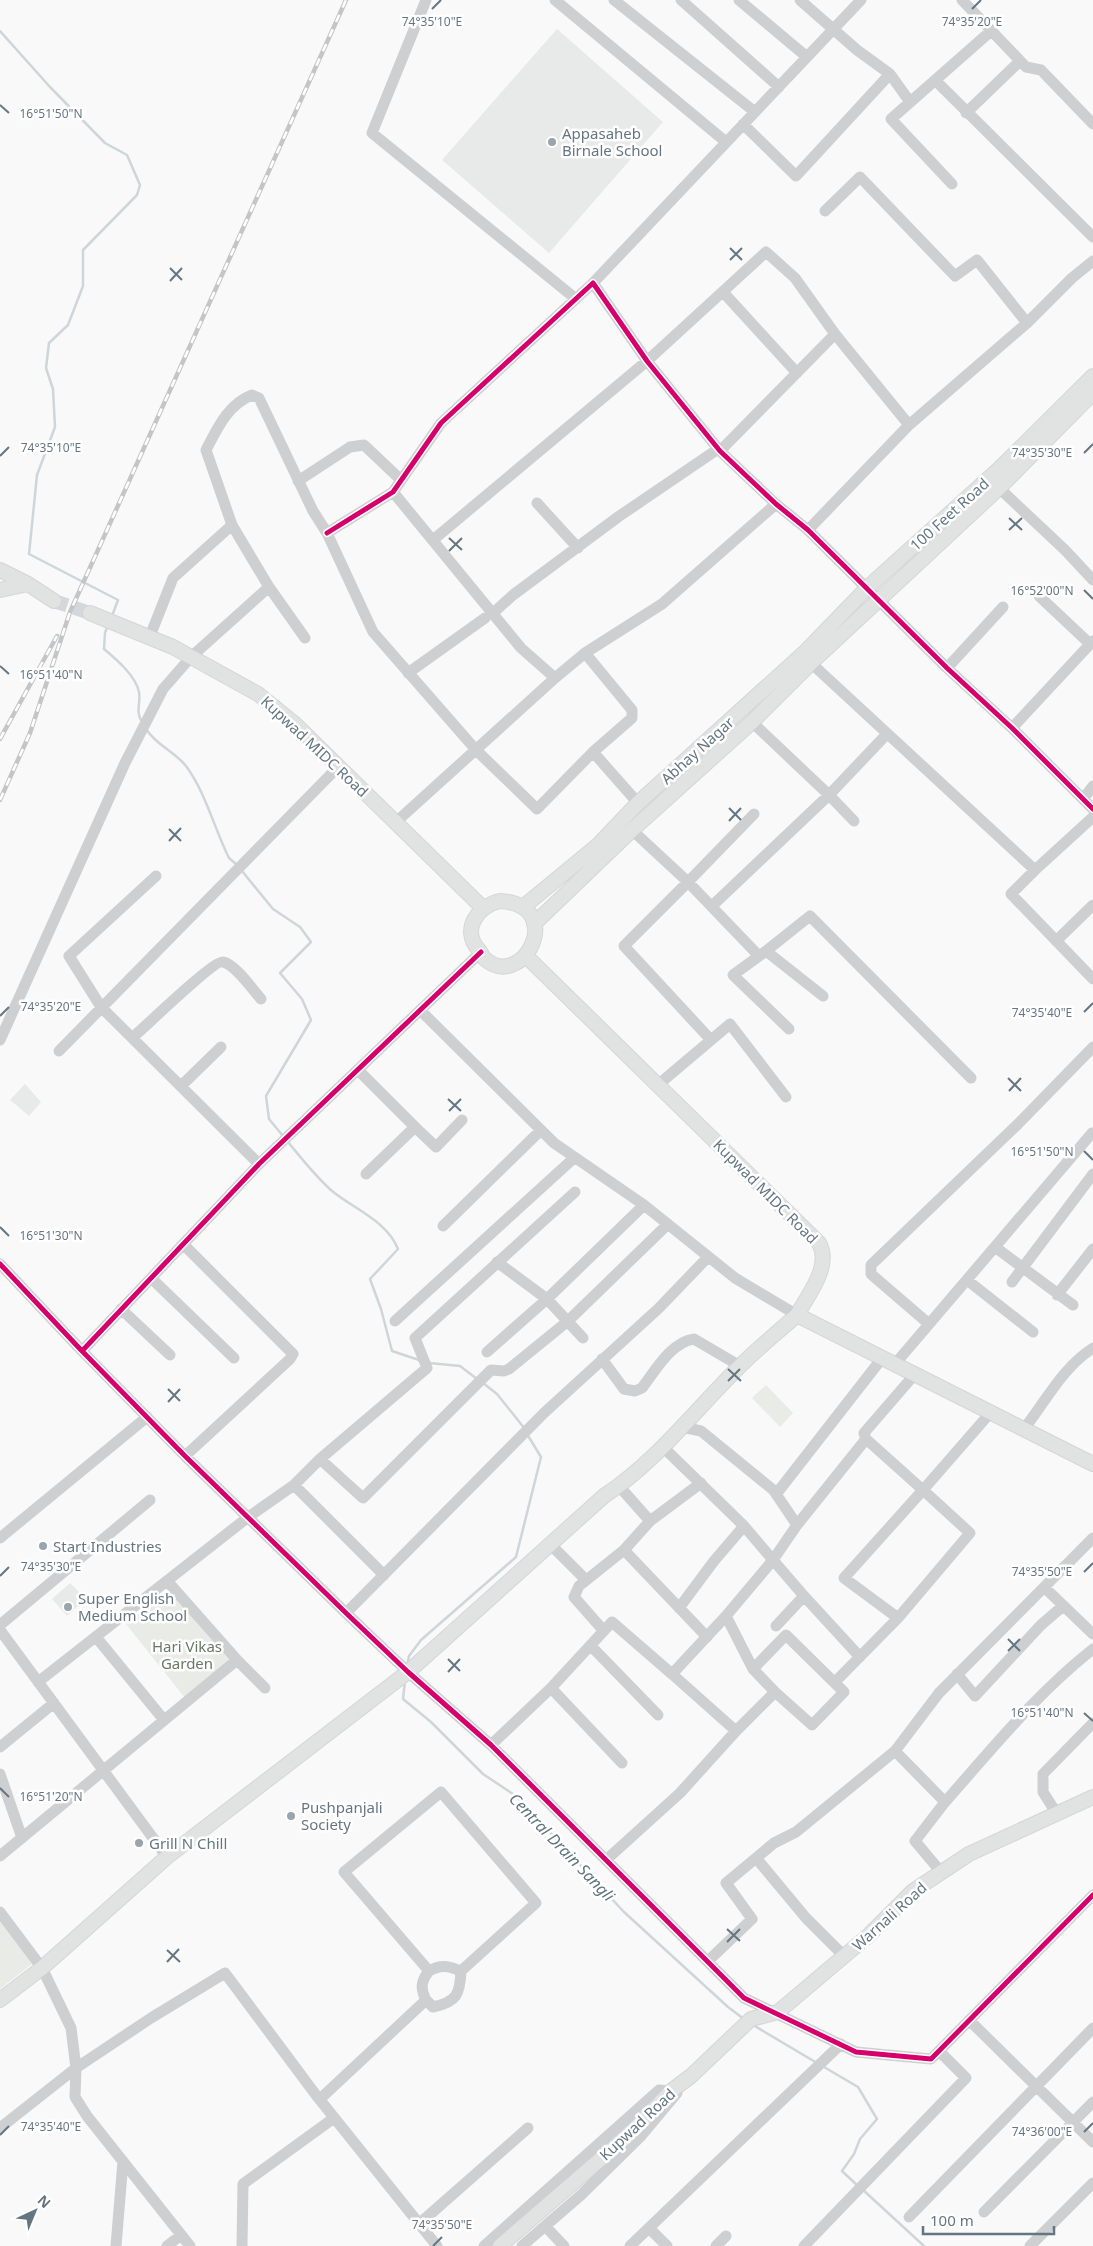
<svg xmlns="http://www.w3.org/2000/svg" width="1093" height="2246" font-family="'Noto Sans',sans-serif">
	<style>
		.built { fill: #e8e9e9 }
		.green { fill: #e8ebe6 }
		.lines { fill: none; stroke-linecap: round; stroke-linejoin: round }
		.stream { stroke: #ced6d9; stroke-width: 2.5 }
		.major-tunnel { stroke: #d4d8dc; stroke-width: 14; stroke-dasharray: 14 7; stroke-linecap: butt }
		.major-casing { stroke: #d5d6d7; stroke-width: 16 }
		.minor { stroke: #cecfd0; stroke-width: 11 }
		.major { stroke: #e1e2e2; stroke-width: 14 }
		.rail-casing { stroke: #c3c5c6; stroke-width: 4.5 }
		.rail { stroke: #fff; stroke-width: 2.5; stroke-dasharray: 8; stroke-linecap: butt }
		.cycleway-casing { stroke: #fff; stroke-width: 8 }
		.cycleway { stroke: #d6006c; stroke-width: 5 }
		.ticks { fill: none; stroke: #657683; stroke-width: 2 }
		.poi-dot { fill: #99a4ac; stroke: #fff; stroke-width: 2 }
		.labels { text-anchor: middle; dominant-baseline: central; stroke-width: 5; stroke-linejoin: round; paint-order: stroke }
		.poi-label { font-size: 15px; fill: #657683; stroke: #fff; text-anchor: start }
		.street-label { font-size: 15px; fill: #657683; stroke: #fff }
		.park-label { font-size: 15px; fill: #687a64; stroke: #fff }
		.water-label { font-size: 16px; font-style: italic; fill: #60757c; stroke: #fff }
		.ticks-label { font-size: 12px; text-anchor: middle; fill: #657683; stroke: #fff; stroke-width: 5; stroke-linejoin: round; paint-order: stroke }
	</style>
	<rect width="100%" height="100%" fill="#f9f9f9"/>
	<path class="built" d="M557,29L663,122L549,253L442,160Z
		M25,1084L41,1102L29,1116L10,1100Z
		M70,1583L86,1599L67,1616L52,1599Z"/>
	<path class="green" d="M766,1385L793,1413L780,1427L752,1398Z
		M168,1590L229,1660L185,1698L126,1624Z
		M0,1915L32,1964L0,1989Z"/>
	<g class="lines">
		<path class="stream" d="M0,31L50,87L105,143L127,155L140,185L137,195L83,250V286L68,325L49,343L46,368L53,389L55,427L37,475L29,554L118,600L112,616
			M108,625L105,633L104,649C116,659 136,676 139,692C141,703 135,712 142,722
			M146,729C156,745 175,752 186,766C206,793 214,828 229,858L237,865
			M242,871L273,909L300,927L311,942L280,973L302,999L311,1020L266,1096L269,1119L283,1136
			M288,1142C302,1159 316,1177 332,1191C354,1209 387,1221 398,1249L370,1279L381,1309L392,1351L419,1360
			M429,1363L460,1366L477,1379
			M483,1383L497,1394L525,1429
			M407,1666L409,1656L421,1640L516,1557L541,1457L527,1434
			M405,1681L403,1699L431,1722L483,1774L516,1796L624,1912L728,2007L744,2019
			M753,2025L817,2063
			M824,2067L858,2087L877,2119L860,2139L854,2154L842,2171L858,2186
			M862,2189L924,2246"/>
		<path class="major-tunnel" d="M54,601L90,613"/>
		<defs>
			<path id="major" d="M0,570L28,584
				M0,590L28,584L54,601
				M90,613L173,647L258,694L295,724L483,908
				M500,901C568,905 523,992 485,959C482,956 481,952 478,949C461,929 478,906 500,901Z
				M523,907L597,846L638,803L804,653L867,588L999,469L1093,376
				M534,924L632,830L752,722L811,663L999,488L1093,393
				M526,956L819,1243C832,1266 808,1295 797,1315L1093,1464
				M0,2000L42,1968L167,1857L408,1672L604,1496C657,1461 695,1410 740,1366C758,1348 778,1332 797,1315
				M500,2246L632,2132L671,2091L691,2076L751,2019L778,2012L869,1935L913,1891L969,1854L1093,1797"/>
		</defs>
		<use href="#major" class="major-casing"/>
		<path class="minor" d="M426,0L372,133L576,299
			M555,0L726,142
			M614,0L755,112
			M681,0L779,87
			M739,0L807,57
			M800,0L857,50L890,74
			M962,0L1026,67L1041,70L1093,124
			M935,80L1093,237
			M966,113L1020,61
			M743,124L796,176L890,74L910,102
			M952,184L891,119L991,31
			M825,211L860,177L955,276L977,260L1027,323
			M593,283L861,0
			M723,292L797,373
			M909,425L1027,323L1072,278L1093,261
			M720,451L835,334L909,425L808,530
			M298,481L350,447L364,445L401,480
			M999,488L1065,550L1093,580
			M393,492L521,648L555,678L585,653L662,604L776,504
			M537,503L578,548
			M232,525L206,450C217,429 228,404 252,395L259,398L313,511L327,533L373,632L476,750L537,809L593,752L632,718V710L585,653
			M327,533L393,492L441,423L593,283L647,361L720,451L776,504L808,530L947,668L1012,728L1093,809
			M433,540L647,361L766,252L795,278L835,334
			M1039,596L1090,644
			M493,613L513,595L618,517L718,449
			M150,636L173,578L232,525L269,587L305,638
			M811,663L1035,870L1011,894L1093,979
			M947,668L1003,607
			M408,673L485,618
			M752,722L829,795L885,736
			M1012,728L1093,641
			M593,752L638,803
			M1083,799L1093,786
			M396,822L555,678
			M632,830L688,882L754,814
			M1035,870L1093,817
			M156,876L69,956L101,1007L259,1164
			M712,906L829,795L854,821
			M1056,941L1093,905
			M766,951L810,916L971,1078
			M420,1010L554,1143L644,1205L735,1278L797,1315
			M789,1029L733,975L766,951L823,996
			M132,1038C144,1028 214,960 223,962C235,964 253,990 261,999
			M0,1040L125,763L163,689L191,657L269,587
			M711,1040L624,946L688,882L759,956
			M59,1051L339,766
			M359,1071L415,1127L366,1174
			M659,1084L730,1024L786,1097
			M181,1086L221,1047
			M415,1127L436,1147L462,1120
			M443,1226L541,1130
			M183,1244L293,1354L290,1359L185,1456
			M995,1247L1073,1305
			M497,1262L547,1299L583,1338
			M0,1264L82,1351L259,1164L481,952
			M151,1278L234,1358
			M967,1280L1033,1332
			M1012,1282L1093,1174
			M1057,1295L1093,1249
			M121,1309L170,1355
			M395,1321L574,1158
			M929,1324L871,1274V1265L1018,1124L1093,1047
			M82,1351L185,1456L346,1613L408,1672L491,1745L744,1998L856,2052L931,2059L1093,1895
			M487,1352L547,1299L644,1205
			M602,1359L624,1389L635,1391L642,1388C655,1371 671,1342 694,1339L740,1366
			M895,1364L1092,1133
			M915,1374L864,1433L866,1439L923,1490L991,1412
			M682,1427L701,1431L777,1493L883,1357
			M1024,1429C1046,1401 1062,1368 1093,1348
			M663,1447L744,1526L773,1560L797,1525L866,1439
			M320,1459L427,1368L415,1338L575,1192
			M294,1485L320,1459L363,1498L491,1370L504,1371L509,1369L568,1321L668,1224
			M619,1486L650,1521L624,1550
			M923,1490L970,1533L898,1618L844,1578Z
			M774,1491L797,1525
			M650,1521L701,1483
			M0,1538L147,1417
			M550,1544L586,1580
			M1044,1587L1093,1634
			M679,1608L714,1561L744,1526
			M346,1613L544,1413L659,1308L708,1257
			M726,1616L773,1560L804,1596
			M0,1625L150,1500
			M776,1626L804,1596L860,1657
			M0,1630L167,1857
			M603,1630L574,1597L579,1586L624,1550L707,1637
			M96,1637L164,1720
			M591,1646L658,1715
			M237,1660L265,1688
			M753,1669L786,1635L844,1692L812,1725L775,1692
			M957,1674L975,1696L1041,1625L1063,1606
			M38,1682L247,1518L294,1485L384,1575
			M835,1682L898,1618
			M551,1688L622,1763
			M491,1745L551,1688L612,1622L672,1674
			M0,1747L54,1703
			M895,1751L945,1802L915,1841L941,1872
			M0,1774L22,1838
			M945,1802C992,1749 1037,1693 1093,1649
			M1057,1814L1043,1792V1774L1093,1723
			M0,1856L237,1660L168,1582
			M756,1858L806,1918L844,1956
			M606,1860L680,1793L736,1731L775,1692L753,1669L726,1616L672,1674L736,1731
			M0,1912L42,1968L71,2028L76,2068L75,2097L87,2116L190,2246
			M708,1961L752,1919L726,1883L774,1843L796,1832L895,1751L939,1693L1093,1538
			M429,1971C441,1964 449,1966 461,1971
			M969,2020L1093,2142
			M320,2099L426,2000C420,1988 421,1981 429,1971L344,1872L441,1792L536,1903L461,1971C460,1994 457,2002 433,2007L426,2000
			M0,2128L76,2068L151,2018L225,1973L316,2095L437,2246
			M984,2212L1093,2102
			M909,2217L1093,2028
			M419,2224L528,2128
			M545,2226L564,2246
			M649,2228L667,2246
			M116,2246L123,2161
			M167,2246L181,2235
			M242,2246L243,2184L334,2118
			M484,2246L659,2090L671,2091
			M522,2246L581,2195L641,2136L677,2093
			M630,2246L841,2044
			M716,2246L726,2236
			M804,2246L966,2078L939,2051
			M1030,2246L1093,2183"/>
		<use href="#major" class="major"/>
		<defs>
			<path id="rail" d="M0,739L57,636
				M0,800L30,733L70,612L346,0"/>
		</defs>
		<use href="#rail" class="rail-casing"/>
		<use href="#rail" class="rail"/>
		<defs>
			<path id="cycleway" d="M327,533L393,492L441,423L593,283L647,361L720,451L776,504L808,530L947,668L1012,728L1093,809
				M0,1264L82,1351L259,1164L481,952
				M82,1351L185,1456L346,1613L408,1672L491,1745L744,1998L856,2052L931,2059L1093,1895"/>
		</defs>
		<use href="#cycleway" class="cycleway-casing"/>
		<use href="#cycleway" class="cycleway"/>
	</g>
	<path class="ticks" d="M432,9L441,0M972,9L981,0M0,105L9,113M730,248L742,260M730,260L742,248M170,268L182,280M170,281L182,268M1084,453L1093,444M0,456L9,447M1009,518L1022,530M1009,530L1022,518M449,538L462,550M449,551L462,538M1084,590L1093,599M0,666L9,674M729,808L741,820M729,821L741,808M169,829L181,841M169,841L181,828M1084,1012L1093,1003M0,1016L9,1007M1008,1078L1021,1091M1009,1091L1021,1078M448,1099L461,1111M449,1111L461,1099M1084,1151L1093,1160M0,1227L9,1236M728,1369L741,1381M728,1381L740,1369M168,1389L180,1401M168,1402L180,1389M1084,1572L1093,1563M0,1576L9,1567M1008,1639L1020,1651M1008,1651L1020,1639M448,1659L460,1671M448,1672L460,1659M1084,1713L1093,1721M0,1788L9,1797M727,1929L740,1941M727,1942L740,1929M167,1950L180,1962M167,1962L179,1949M1084,2132L1093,2123M0,2135L9,2126M433,2246L442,2237"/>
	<g class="poi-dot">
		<circle cx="552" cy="142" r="5"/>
		<circle cx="43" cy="1546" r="5"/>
		<circle cx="68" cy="1607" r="5"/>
		<circle cx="291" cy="1816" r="5"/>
		<circle cx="139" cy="1843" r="5"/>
	</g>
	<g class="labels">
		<g class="poi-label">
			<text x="562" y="133">Appasaheb<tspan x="562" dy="17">Birnale School</tspan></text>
			<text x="53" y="1546">Start Industries</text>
			<text x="78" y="1598">Super English<tspan x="78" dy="17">Medium School</tspan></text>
			<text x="301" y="1807">Pushpanjali<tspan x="301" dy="17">Society</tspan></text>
			<text x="149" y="1843">Grill N Chill</text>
		</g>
		<g class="street-label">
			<text transform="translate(949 514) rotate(-42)">100 Feet Road</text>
			<text transform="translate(315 746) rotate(43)">Kupwad MIDC Road</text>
			<text transform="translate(697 750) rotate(-42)">Abhay Nagar</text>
			<text transform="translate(766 1191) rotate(45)">Kupwad MIDC Road</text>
			<text transform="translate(889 1916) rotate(-42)">Warnali Road</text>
			<text transform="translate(637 2124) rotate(-43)">Kupwad Road</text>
		</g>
		<g class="park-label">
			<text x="187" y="1646">Hari Vikas<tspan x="187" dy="17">Garden</tspan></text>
		</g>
		<g class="water-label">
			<text transform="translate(562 1847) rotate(46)">Central Drain Sangli</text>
		</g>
	</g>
	<g class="ticks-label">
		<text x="432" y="26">74°35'10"E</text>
		<text x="972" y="26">74°35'20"E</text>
		<text x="51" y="118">16°51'50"N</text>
		<text x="51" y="452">74°35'10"E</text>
		<text x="1042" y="457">74°35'30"E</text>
		<text x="1042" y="595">16°52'00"N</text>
		<text x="51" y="679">16°51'40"N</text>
		<text x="51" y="1011">74°35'20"E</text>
		<text x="1042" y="1017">74°35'40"E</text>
		<text x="1042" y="1156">16°51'50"N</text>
		<text x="51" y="1240">16°51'30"N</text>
		<text x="51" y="1571">74°35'30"E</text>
		<text x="1042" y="1576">74°35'50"E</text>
		<text x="1042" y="1717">16°51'40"N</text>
		<text x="51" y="1801">16°51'20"N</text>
		<text x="51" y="2131">74°35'40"E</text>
		<text x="1042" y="2136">74°36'00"E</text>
		<text x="442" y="2229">74°35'50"E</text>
	</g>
	<g transform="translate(35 2211) rotate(44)" stroke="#ffffff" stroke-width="4" paint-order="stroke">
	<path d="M0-4L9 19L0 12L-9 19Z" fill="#657683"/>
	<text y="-8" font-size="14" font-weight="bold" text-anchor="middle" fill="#657683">N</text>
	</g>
	<path d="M923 2226v8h131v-8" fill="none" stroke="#657683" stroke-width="2.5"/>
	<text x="930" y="2226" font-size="15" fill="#657683" stroke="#ffffff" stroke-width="4" paint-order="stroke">100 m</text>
</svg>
